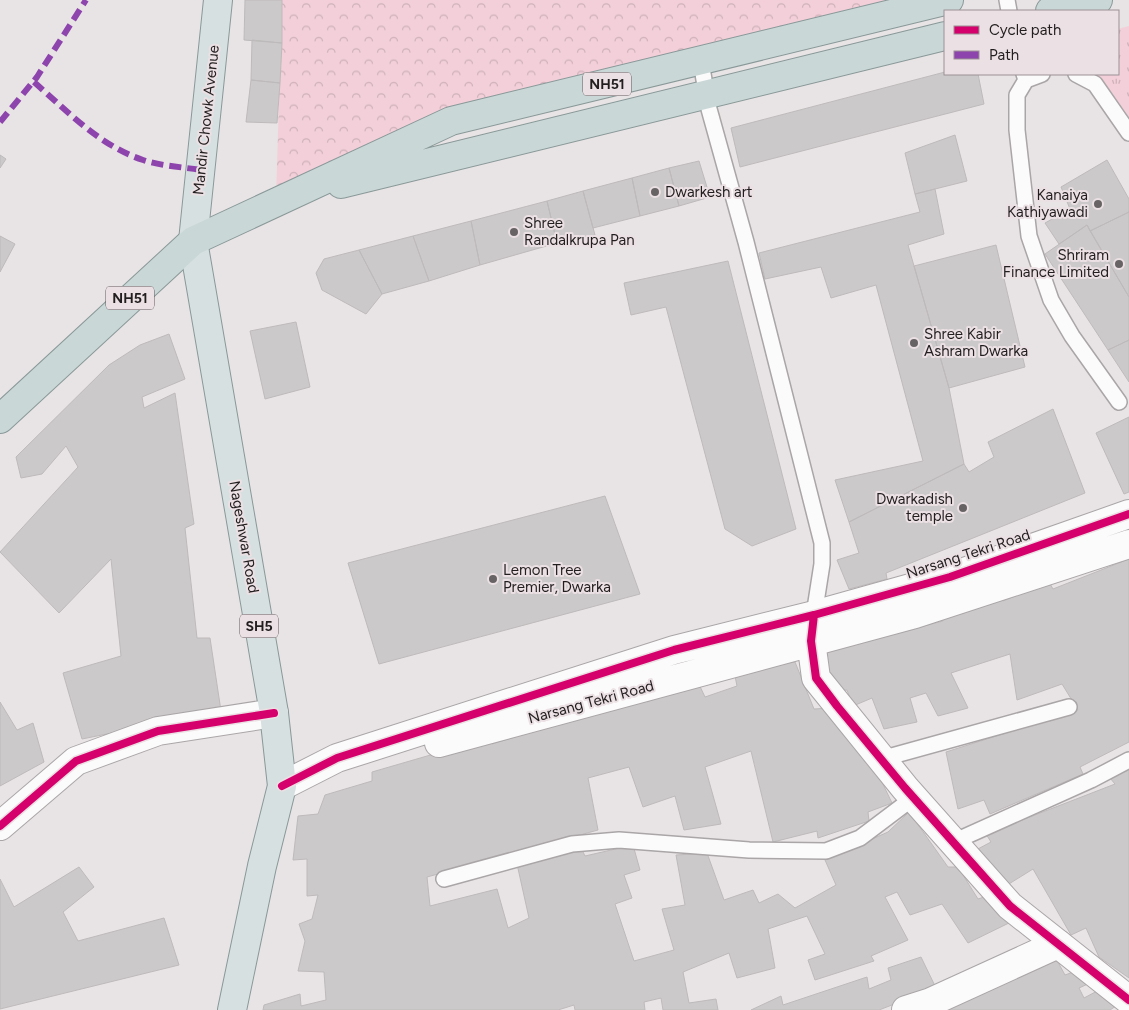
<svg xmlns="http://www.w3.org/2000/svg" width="1129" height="1010" font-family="Figtree,sans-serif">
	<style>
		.grass { fill: url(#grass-tufts) }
		.forest { fill: url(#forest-crowns) }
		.building { fill: #ccc9ca; stroke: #bebabb }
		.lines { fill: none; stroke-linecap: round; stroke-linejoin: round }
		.service-casing { stroke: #aaa6a7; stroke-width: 18 }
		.minor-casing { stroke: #aaa6a7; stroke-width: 30 }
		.tertiary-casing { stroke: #aaa6a7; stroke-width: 30 }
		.primary-casing { stroke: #899898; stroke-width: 30 }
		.trunk-casing { stroke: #899898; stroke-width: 30 }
		.service { stroke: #fcfbfb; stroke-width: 15 }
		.minor { stroke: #fcfbfb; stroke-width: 28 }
		.tertiary { stroke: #fcfbfb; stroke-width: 28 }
		.primary { stroke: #d6e0e0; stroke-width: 28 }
		.trunk { stroke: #cad7d7; stroke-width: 28 }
		.quiet { stroke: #8e44ad; stroke-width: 6; stroke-dasharray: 12 6; stroke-linecap: butt }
		.cycleway-casing { stroke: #ebe0e3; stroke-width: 11 }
		.cycleway { stroke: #d6006c; stroke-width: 8 }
		.poi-dot { fill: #676364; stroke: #ebe0e3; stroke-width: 2 }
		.labels { text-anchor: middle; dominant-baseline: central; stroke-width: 4; stroke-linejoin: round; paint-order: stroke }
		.shield { fill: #ebe0e3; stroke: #5e585a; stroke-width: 1 }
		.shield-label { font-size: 14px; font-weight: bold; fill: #221e1f }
		.street-label { font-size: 15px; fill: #221e1f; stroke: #ebe0e3 }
		.poi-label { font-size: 15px; fill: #221e1f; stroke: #ebe0e3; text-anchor: start }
	</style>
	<defs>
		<pattern id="grass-tufts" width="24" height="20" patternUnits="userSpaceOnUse" patternTransform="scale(1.25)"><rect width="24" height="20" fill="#f2cfd9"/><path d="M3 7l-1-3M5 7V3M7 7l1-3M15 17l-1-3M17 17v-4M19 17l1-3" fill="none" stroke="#cfb1ba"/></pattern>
		<pattern id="forest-crowns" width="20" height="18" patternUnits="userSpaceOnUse" patternTransform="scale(1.25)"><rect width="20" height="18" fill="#f2cfd9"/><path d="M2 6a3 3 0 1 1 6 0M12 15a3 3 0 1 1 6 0" fill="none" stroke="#cfb1ba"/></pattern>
	</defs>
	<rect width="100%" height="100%" fill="#e8e3e4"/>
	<path class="grass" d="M1129,26V127L1076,74H1118V29Z"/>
	<path class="forest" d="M282,0H949L451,121L276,200Z"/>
	<path class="building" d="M245,0H282V43L244,40Z
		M252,40L282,43L280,83L251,80Z
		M945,72L978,74L984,104L740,167L731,128Z
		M251,80L280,83L277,123L246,122Z
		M955,135L967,181L915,194L905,153Z
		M0,155L6,159L0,168Z
		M1107,160L1129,199V212L1090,231L1087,225L1059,244L1045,223L1070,209L1061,187Z
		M699,161L710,197L679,206L669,168Z
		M669,168L679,206L640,216L632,178Z
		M632,178L640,216L593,228L583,191Z
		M935,189L944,234L908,245L949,388L964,464L849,522L835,480L923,461L876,285L831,298L821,267L765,279L759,253L920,212L915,194Z
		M583,191L595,235L557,243L547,201Z
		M547,201L557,243L480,265L471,221Z
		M1129,212V297L1090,231Z
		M471,221L480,265L429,281L413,236Z
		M1087,225L1129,297V340L1108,350L1045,254Z
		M0,236L15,244L0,272Z
		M413,236L429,281L382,294L359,250Z
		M996,245L1025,367L949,388L914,266Z
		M359,250L382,294L366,314L322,290L316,273L324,259Z
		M728,261L796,529L752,546L725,529L666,307L631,315L624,283Z
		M296,322L310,387L265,399L250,331Z
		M169,334L185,379L142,397L144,408L175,393L194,524L185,528L197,638H210L221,711L82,739L63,673L121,656L111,559L59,613L0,552L78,467L66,446L42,474L21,478L16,457L109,365L140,345Z
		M1129,340V382L1108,350Z
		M1053,409L1085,493L886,573L887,579L849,589L837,560L859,553L849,522L964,464L969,472L994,457L988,442Z
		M1129,417V492L1124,494L1096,433Z
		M605,496L640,594L379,664L348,563Z
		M1129,559V742L1080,767L1083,774L990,814L984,800L958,809L946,752L1078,710L1062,684L1017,700L1010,654L951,673L968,708L938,716L926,693L910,698L917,722L884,729L872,698L853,706L847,690L835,691L819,649L865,641L943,621L941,615L1003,595V601L1049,582L1053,589Z
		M795,662L814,709L831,708L868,753L892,803L868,812L869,821L818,838L817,831L773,842L751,751L705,767L721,824L684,830L675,796L643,807L629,767L588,778L598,830L427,877L430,906L497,889L508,928L529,918L517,864L582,850L585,856L633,845L640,870L624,875L632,898L615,904L634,961L674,950L662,909L685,905L676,855L707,853L724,900L753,890L759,903L778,894L795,908L836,885L825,860L888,832L909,812L948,867H958L978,899L987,896L1013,921L968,943L942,904L910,915L897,892L885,897L908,940L871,956L874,961L815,980L808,960L825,954L807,916L768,929L775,968L737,978L729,953L683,972L689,1003L716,999L718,1010H663L661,998L644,1002L645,1010H575L574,1005L558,1010H263L264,1005L300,994L301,1006L326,1000L324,972L298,971L305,941L299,924L312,919L318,895L307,896V859L293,860L298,816L318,814L325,795L372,781V772L489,738L492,744L528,733L529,728L644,695L647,702L697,680L705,697L737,686L734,671Z
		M0,702L17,730L33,723L44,762L0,786Z
		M1129,766V978L1099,957L1086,928L1071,935L1033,869L1004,887L976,850L991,842L986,834L1115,784L1110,778Z
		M79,867L94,887L63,912L78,941L164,918L179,965L0,1009V879L14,907Z
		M1053,953L1065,975L1079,970L1090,983L1079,988L1084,998L1101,989L1116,1006L1110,1010H931Z
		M921,957L936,988L879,1010H751L781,996L783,1005L867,977L869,989L891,980L888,968Z"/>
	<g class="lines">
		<defs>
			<path id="service" d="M1007,0L1009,11
				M701,62L709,109L746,242L822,543V564L814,615
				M1024,74L1026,80L1017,95V130L1029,236L1051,300L1072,336L1119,402
				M1076,74L1095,84L1129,133
				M1026,80L1042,74
				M881,759L1069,707
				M953,842L1091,780L1129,760
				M444,879L572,844L619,840L749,850L826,851L860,838L913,798"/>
			<path id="minor" d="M0,826L76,761L158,731L274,713
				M906,1010L931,1002L1058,944"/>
			<path id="tertiary" d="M813,623L811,641L816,678L905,788L1010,906L1129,1000
				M439,743L915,614L1129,544
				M282,786L337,758L674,650L814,615L950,577L1129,514"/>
			<path id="primary" d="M218,0L193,241L274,713L282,786L262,866L232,1010"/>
			<path id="trunk" d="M1050,11L1098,0
				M341,184L945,36
				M0,419L193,241L451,121L949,0"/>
		</defs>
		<use href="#service" class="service-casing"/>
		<use href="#minor" class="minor-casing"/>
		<use href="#tertiary" class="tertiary-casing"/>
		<use href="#primary" class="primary-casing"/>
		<use href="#trunk" class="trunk-casing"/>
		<use href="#service" class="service"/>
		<use href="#minor" class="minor"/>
		<use href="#tertiary" class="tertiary"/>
		<use href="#primary" class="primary"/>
		<use href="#trunk" class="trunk"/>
		<path class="quiet" d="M34,82C67,111 100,146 143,160C161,166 182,167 201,170
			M0,122L37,77L86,0"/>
		<defs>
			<path id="cycleway" d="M814,615L811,641L816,678L837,706L905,788L1010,906L1129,1000
				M282,786L337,758L674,650L814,615L950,577L1129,514
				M0,826L76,761L158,731L274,713"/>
		</defs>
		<use href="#cycleway" class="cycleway-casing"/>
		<use href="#cycleway" class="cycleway"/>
	</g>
	<g class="poi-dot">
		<circle cx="655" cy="192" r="5"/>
		<circle cx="1098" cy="204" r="5"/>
		<circle cx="514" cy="232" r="5"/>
		<circle cx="1119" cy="264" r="5"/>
		<circle cx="914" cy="343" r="5"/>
		<circle cx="963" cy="508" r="5"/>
		<circle cx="493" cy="579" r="5"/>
	</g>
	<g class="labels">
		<g class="shield">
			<rect x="583" y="72.5" width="48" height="23" rx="4"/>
			<rect x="106" y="286.5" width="48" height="23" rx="4"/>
			<rect x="240" y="614.5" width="38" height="23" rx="4"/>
		</g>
		<g class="shield-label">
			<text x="607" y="84">NH51</text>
			<text x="130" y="298">NH51</text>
			<text x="259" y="626">SH5</text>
		</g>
		<g class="street-label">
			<text transform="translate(206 120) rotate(-84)">Mandir Chowk Avenue</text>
			<text transform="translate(244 537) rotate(80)">Nageshwar Road</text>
			<text transform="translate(968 554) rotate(-18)">Narsang Tekri Road</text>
			<text transform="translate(591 702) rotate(-15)">Narsang Tekri Road</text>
		</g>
		<g class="poi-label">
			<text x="665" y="192">Dwarkesh art</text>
			<text x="1088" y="195" text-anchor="end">Kanaiya<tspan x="1088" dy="17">Kathiyawadi</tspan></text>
			<text x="524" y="223">Shree<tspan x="524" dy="17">Randalkrupa Pan</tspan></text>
			<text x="1109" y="255" text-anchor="end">Shriram<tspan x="1109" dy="17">Finance Limited</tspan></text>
			<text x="924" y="334">Shree Kabir<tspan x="924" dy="17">Ashram Dwarka</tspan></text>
			<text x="953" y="499" text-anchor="end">Dwarkadish<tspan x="953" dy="17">temple</tspan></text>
			<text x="503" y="570">Lemon Tree<tspan x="503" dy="17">Premier, Dwarka</tspan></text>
		</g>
	</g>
	<rect x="944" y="10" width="175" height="65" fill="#ebe0e3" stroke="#9b9295"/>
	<rect x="954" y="26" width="25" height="8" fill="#d6006c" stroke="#9b9295"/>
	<text x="989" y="35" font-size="15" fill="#221e1f">Cycle path</text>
	<rect x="954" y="51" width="25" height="8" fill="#8e44ad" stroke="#9b9295"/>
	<text x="989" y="60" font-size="15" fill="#221e1f">Path</text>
</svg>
